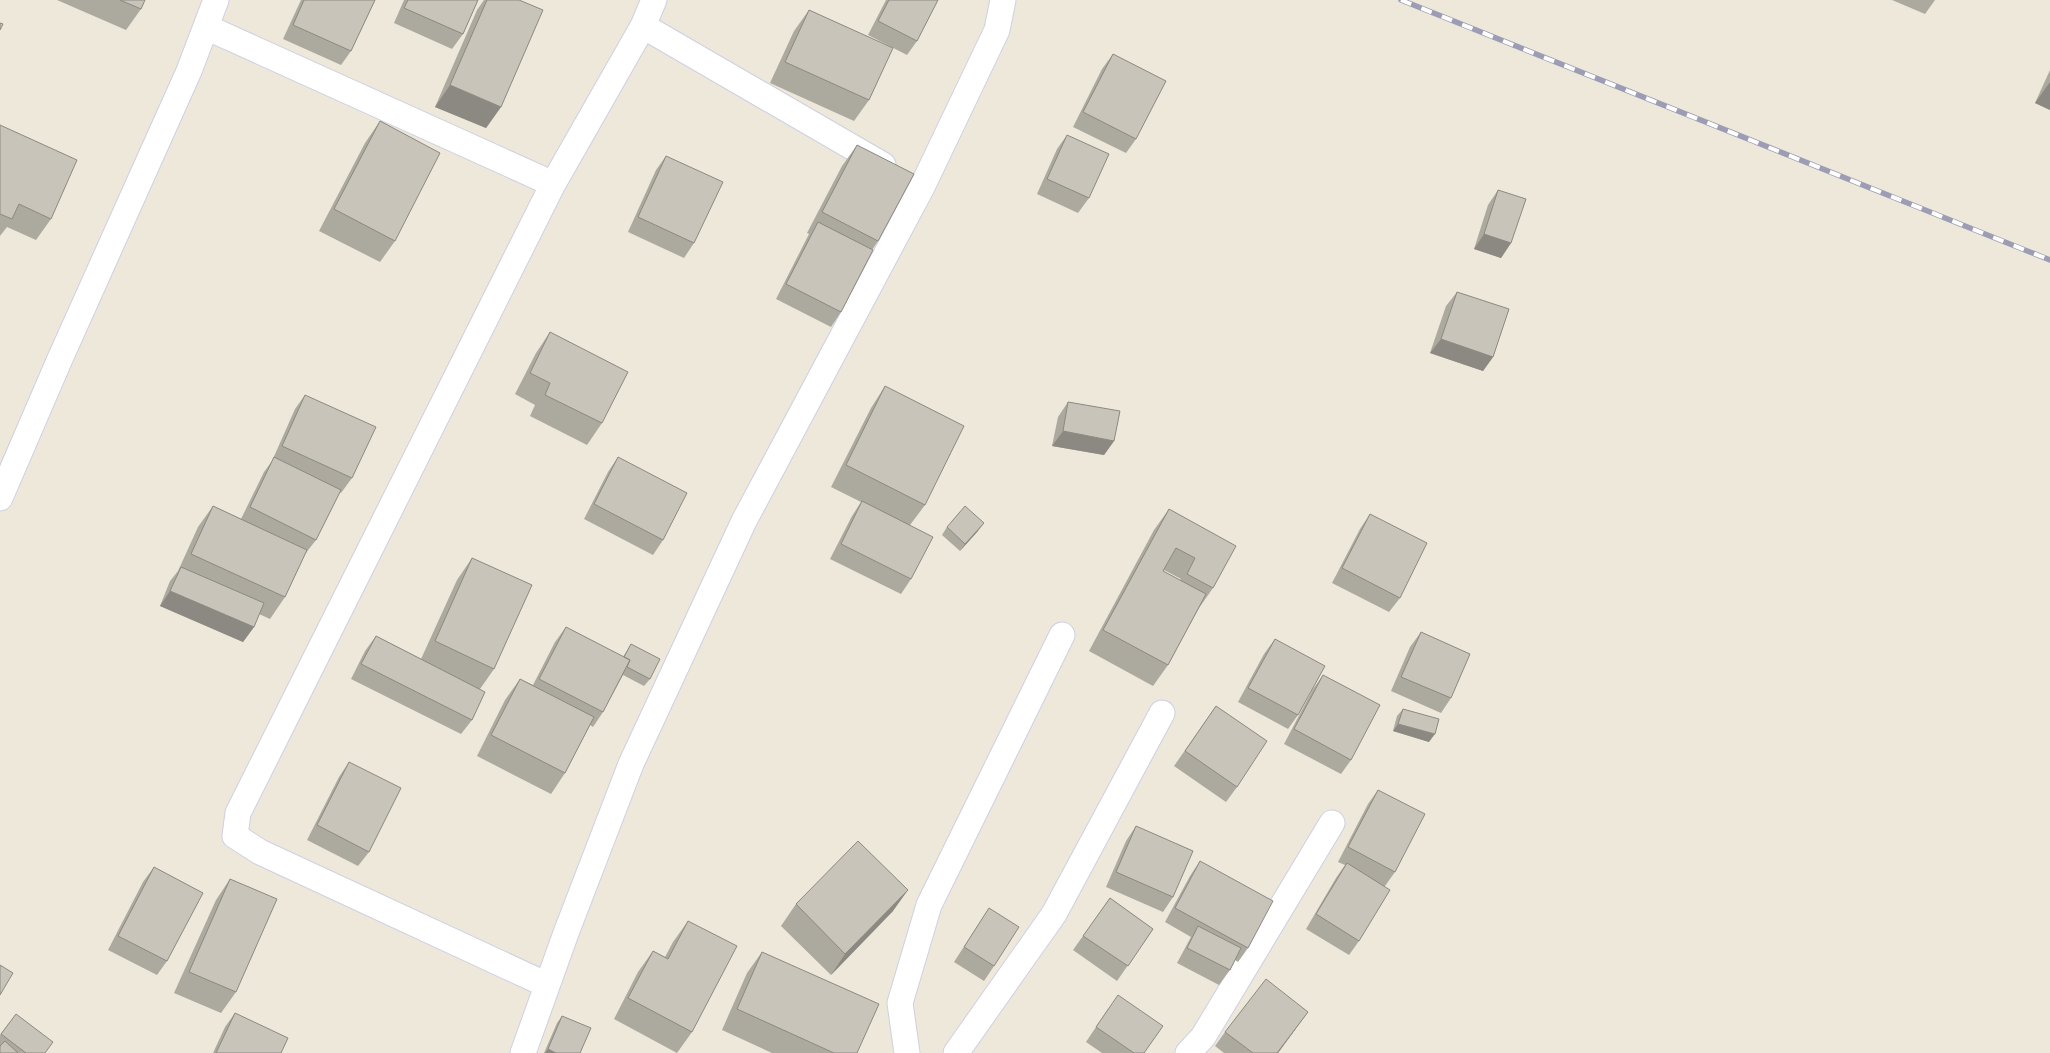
<svg xmlns="http://www.w3.org/2000/svg" width="2050" height="1053" font-family="'Fira Sans Condensed',sans-serif">
	<style>
		.lines { fill: none; stroke-linecap: round; stroke-linejoin: round }
		.street-casing { stroke: #cfcfe3; stroke-width: 27 }
		.street { stroke: #fff; stroke-width: 25 }
		.rail-casing { stroke: #9d9cb5; stroke-width: 5.5 }
		.rail { stroke: #fff; stroke-width: 4; stroke-dasharray: 11; stroke-linecap: butt }
		.wall { fill: #aca99f; fill-rule: evenodd }
		.shaded-wall { fill: #8c8982 }
		.building { fill: #c8c4b9; stroke: #8c8982 }
	</style>
	<rect width="100%" height="100%" fill="#ede8da"/>
	<g class="lines">
		<defs>
			<path id="street" d="M643,26L883,165
				M206,27L553,184
				M0,498L59,361L189,71L216,0
				M547,985L260,852L235,836L238,813L553,184L643,26L654,0
				M523,1053L566,933L631,764L744,521L922,187L997,30L1003,0
				M907,1053L900,1003L929,905L1062,635
				M956,1053L1054,914L1162,713
				M1188,1053L1203,1037L1332,823"/>
		</defs>
		<use href="#street" class="street-casing"/>
		<use href="#street" class="street"/>
		<defs>
			<path id="rail" d="M1401,0L2050,260"/>
		</defs>
		<use href="#rail" class="rail-casing"/>
		<use href="#rail" class="rail"/>
	</g>
	<path class="wall" d="M57,0H145L141,9L126,30Z
		M301,0H375L351,51L341,65L283,39Z
		M404,0H478L463,34L452,49L394,23Z
		M484,0H519L501,107L486,128L435,107L477,10Z
		M886,0H938L917,41L907,55L868,35Z
		M1892,0H1935L1925,14Z
		M809,10L869,100L854,121L770,83L794,31Z
		M1113,54L1136,139L1126,153L1073,127L1102,69Z
		M2050,70V110L2035,103Z
		M380,121L395,241L380,262L319,231L365,143Z
		M0,125L51,219L36,240L7,227L0,236Z
		M1067,135L1089,198L1078,213L1037,194L1057,149Z
		M857,145L878,241L872,250L841,312L831,327L776,299L809,234L807,233L842,166Z
		M666,156L694,243L684,258L628,232L656,170Z
		M1498,190L1511,243L1501,258L1474,249L1488,205Z
		M1457,292L1493,357L1483,371L1430,353L1446,306Z
		M550,332L602,423L587,445L530,416L535,405L515,394L536,353Z
		M885,386L925,505L910,525L911,579L901,594L830,559L852,516L861,502L831,487L871,408Z
		M305,395L352,478L341,493L340,492L316,540L305,554L285,597L270,619L259,614L254,627L243,642L160,606L170,581L178,571L198,527L213,506L241,519L264,472L272,461L295,409Z
		M1068,402L1114,441L1104,455L1052,446L1058,417Z
		M618,457L663,540L653,555L584,519L608,472Z
		M1169,509L1213,588L1199,608L1168,665L1153,686L1089,651L1154,530ZM1164,570L1181,579L1180,580L1163,571Z
		M1370,514L1400,598L1389,612L1332,583L1360,529Z
		M947,527L978,531L960,551L942,535Z
		M472,558L494,669L480,689L472,720L461,734L351,679L365,651L376,636L421,659L457,580Z
		M566,627L623,657L631,644L650,679L644,686L623,675L603,712L593,727L590,725L565,773L551,794L477,756L505,700L520,679L533,685L555,642Z
		M1421,632L1451,698L1441,713L1391,691L1410,647Z
		M1275,639L1298,715L1288,729L1238,702L1264,654Z
		M1323,675L1351,760L1341,774L1284,744L1313,689Z
		M1216,706L1237,787L1226,802L1174,766Z
		M1403,709L1429,742L1393,731L1397,716Z
		M349,762L369,852L358,866L307,840L339,777Z
		M1378,790L1395,872L1385,886L1359,941L1349,955L1306,929L1336,878L1345,865L1338,862L1368,804Z
		M1136,826L1173,897L1163,912L1106,887L1126,841Z
		M1200,861L1248,948L1238,962L1235,960L1230,970L1219,985L1177,963L1191,937L1165,922L1190,876Z
		M154,867L167,961L157,975L108,950L143,882Z
		M230,879L236,992L221,1013L174,993L216,900Z
		M1110,898L1153,929L1117,981L1073,950Z
		M796,904L893,911L831,975L781,926Z
		M989,908L994,966L984,981L954,962Z
		M688,921L692,1032L677,1053L614,1019L638,972L653,951L665,957L673,942Z
		M762,952L857,1053H772L722,1030L747,973Z
		M1108,1009L1144,1053H1102L1086,1042Z
		M1308,1012L1278,1053H1224L1215,1046L1225,1032Z
		M235,1013L281,1053H213L225,1027Z
		M16,1014L45,1053H0L1,1045H0V1035Z
		M562,1016L580,1053H544L557,1023Z"/>
	<path class="shaded-wall" d="M2050,82V110L2035,103Z
		M450,85L501,107L486,128L435,107Z
		M1484,234L1511,243L1501,258L1474,249Z
		M1441,339L1493,357L1483,371L1430,353Z
		M1063,431L1114,441L1104,455L1052,446Z
		M984,523L978,531L960,551L965,544Z
		M170,591L254,627L243,642L160,606Z
		M1398,724L1435,734L1429,742L1393,731Z
		M908,890L893,911L831,975L845,954Z
		M1308,1012L1278,1053H1277Z
		M548,1049L556,1053H545Z"/>
	<path class="building" d="M120,0H145L141,9Z
		M304,0H375L351,51L293,25Z
		M408,0H478L463,34L404,8Z
		M487,0H519L543,10L501,107L450,85Z
		M889,0H938L917,41L878,21Z
		M809,10L893,48L869,100L785,62Z
		M0,23L3,24L0,30Z
		M1113,54L1166,81L1136,139L1083,112Z
		M380,121L440,153L395,241L334,209Z
		M0,125L77,160L51,219L19,204L12,219L0,214Z
		M1067,135L1109,154L1089,198L1047,179Z
		M857,145L914,174L878,241L822,212Z
		M666,156L723,182L694,243L638,217Z
		M1498,190L1526,199L1511,243L1484,234Z
		M818,222L873,250L841,312L786,284Z
		M1457,292L1509,309L1493,357L1441,339Z
		M550,332L628,372L602,423L545,395L550,383L530,373Z
		M885,386L964,426L925,505L846,465Z
		M305,395L376,427L352,478L282,446Z
		M1068,402L1120,411L1114,441L1063,431Z
		M274,457L341,490L316,540L250,507Z
		M618,457L687,493L663,540L594,504Z
		M862,501L933,537L911,579L841,544Z
		M213,506L307,550L285,597L191,554Z
		M965,506L984,523L965,544L947,527Z
		M1169,509L1236,546L1213,588L1187,574L1195,558L1176,548L1163,571L1206,594L1168,665L1103,630Z
		M1370,514L1427,543L1400,598L1342,568Z
		M472,558L532,585L494,669L435,641Z
		M181,567L264,603L254,627L170,591Z
		M566,627L630,660L603,712L539,679Z
		M1421,632L1470,654L1451,698L1401,677Z
		M376,636L485,692L472,720L361,664Z
		M1275,639L1325,666L1298,715L1248,688Z
		M631,644L660,659L650,679L627,667L630,660L624,657Z
		M1323,675L1380,705L1351,760L1294,729Z
		M520,679L594,717L565,773L491,735Z
		M1216,706L1267,741L1237,787L1185,751Z
		M1403,709L1439,719L1435,734L1398,724Z
		M349,762L401,788L369,852L317,825Z
		M1378,790L1425,814L1395,872L1348,847Z
		M1136,826L1193,851L1173,897L1116,872Z
		M858,841L908,890L845,954L796,904Z
		M1200,861L1273,901L1248,948L1175,908Z
		M1347,863L1390,890L1359,941L1316,914Z
		M154,867L203,893L167,961L118,936Z
		M230,879L277,899L236,992L189,972Z
		M1110,898L1153,929L1128,966L1083,936Z
		M989,908L1019,927L994,966L964,947Z
		M688,921L737,946L692,1032L628,998L653,951L668,959Z
		M1198,926L1241,948L1230,970L1187,948Z
		M762,952L879,1004L857,1053H834L737,1009Z
		M0,965L13,973L0,995Z
		M1266,979L1308,1012L1277,1053H1253L1225,1032Z
		M1118,995L1163,1026L1144,1053H1134L1096,1027Z
		M235,1013L288,1038L281,1053H216Z
		M16,1014L53,1042L45,1053H26L1,1034Z
		M562,1016L591,1028L580,1053H556L548,1049Z
		M5,1041L18,1053H0V1046Z"/>
</svg>
